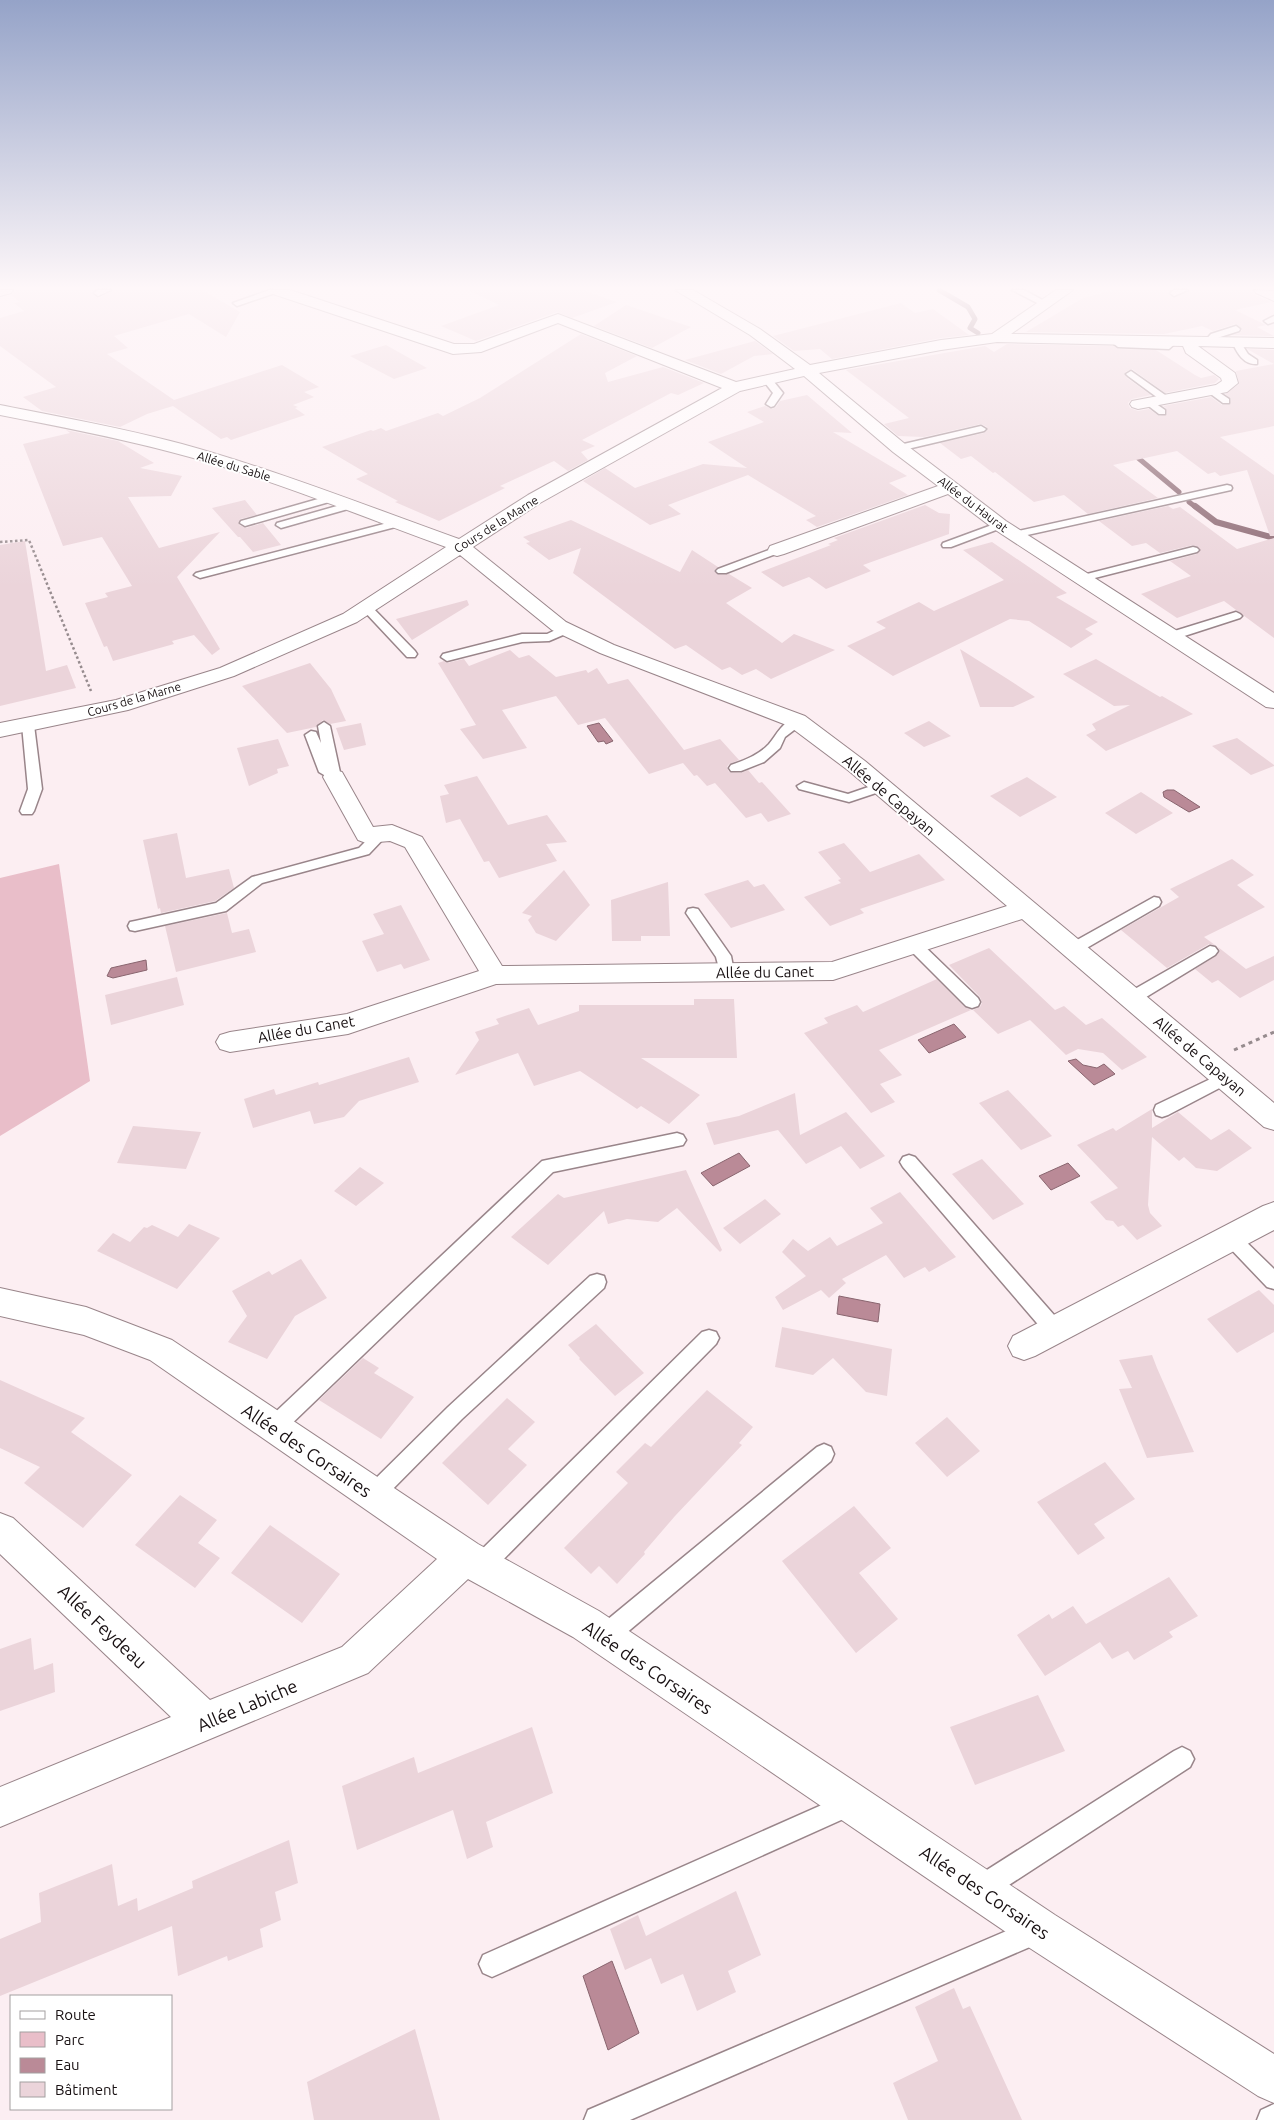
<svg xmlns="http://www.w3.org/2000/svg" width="1274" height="2120" font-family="Ubuntu,sans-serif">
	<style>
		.green { fill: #e9bec9 }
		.water { fill: #ba8a97; stroke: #89656f }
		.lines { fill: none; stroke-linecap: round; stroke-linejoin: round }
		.stream-far1 { stroke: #89656f; stroke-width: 5 }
		.stream { stroke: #89656f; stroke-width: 6 }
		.building { fill: #ebd4da }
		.service-casing { stroke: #99858a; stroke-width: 3 }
		.minor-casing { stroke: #99858a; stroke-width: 2 }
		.path-far1 { stroke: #968b8e; stroke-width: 2.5; stroke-dasharray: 2.5 2.5; stroke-linecap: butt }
		.path { stroke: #968b8e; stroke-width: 3; stroke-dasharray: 4 4; stroke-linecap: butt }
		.service { fill: #fff; fill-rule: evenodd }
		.minor { fill: #fff; fill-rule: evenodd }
		.labels { text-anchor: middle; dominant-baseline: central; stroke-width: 4; stroke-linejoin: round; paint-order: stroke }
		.far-street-label { font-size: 12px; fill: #181012; stroke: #fff }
		.street-label { font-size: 15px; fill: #181012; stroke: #fff }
		.near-street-label { font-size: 18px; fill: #181012; stroke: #fff }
	</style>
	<rect width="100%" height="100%" fill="#fceef2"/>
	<path class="green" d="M59,864L90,1081L0,1136V878Z"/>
	<path class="water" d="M599,723L613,741L606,744L604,741L598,742L587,726Z
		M1167,790H1174L1200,807L1189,812L1164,797L1163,792Z
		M146,960L147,970L113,978L107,976L111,968Z
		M954,1024L966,1037L929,1053L918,1040Z
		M1076,1059L1083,1065L1097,1068L1104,1064L1115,1074L1094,1085L1068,1061Z
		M739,1153L750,1166L713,1186L701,1173Z
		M1068,1163L1080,1176L1051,1190L1039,1176Z
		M839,1296L880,1304L878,1322L837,1314Z
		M612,1961L639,2033L608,2050L583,1976Z"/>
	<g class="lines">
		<path class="stream-far1" d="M939,290L968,307L975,319L970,328L978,333
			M1131,452L1179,492
			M1189,502L1197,508"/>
		<path class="stream" d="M1195,506L1216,522L1274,538"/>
	</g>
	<path class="building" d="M15,290H94L93,294L99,298L114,290H202L240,312L226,337L189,314L114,336L128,348L107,354L174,400L282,365L319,387L304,392L314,397L293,405L298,407L295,408L305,415L231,440L227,437L221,439L173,406L147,414L120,427L42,411L23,397L56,387L0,346V318L24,311L14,303L20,302L11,295Z
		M468,290H582L617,302L572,318L557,312L476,341L441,326L499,305Z
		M1114,290H1170L1169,294L1175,298L1190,290H1252L1255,295L1271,302L1235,310L1266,325L1257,327L1274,336L1231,335L1240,333L1242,330L1235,324L1213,331L1202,326L1164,334L1026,332L1083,298Z
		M901,303L915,313L933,309L969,335L941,338L832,359L820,349L794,351L773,336Z
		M626,305L691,327L652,348L594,326Z
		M581,334L637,356L605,373L608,382L663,367L704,383L678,395L671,393L582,440L595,446L581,452L588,460L568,471L554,461L500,486L505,488L439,521L395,502L398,501L356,479L368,474L322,447L371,430L373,431L381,428L386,431L438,413L443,416L480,398Z
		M755,341L773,354L754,356L721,374L685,360Z
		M1007,344L1114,346L1118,349L1156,350L1195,375L1201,378L1214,375L1219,379L1215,383L1165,393L1132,369L1125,372L1127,378L1151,395L1132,399L1128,403L1130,408L1138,411L1149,409L1159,416L1167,414L1166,408L1163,406L1211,397L1222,405L1230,404L1231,399L1225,394L1239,384L1236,371L1274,364L1247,349L1274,350V426L1220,437L1274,475V536H1270L1247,470L1220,476L1215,472L1208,474L1177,451L1113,465L1158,498L1088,514L1064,495L1034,502L995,472L993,473L971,456L961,459L940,443L984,433L987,430V427L981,424L924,437L898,436L884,424L909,418L846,370L985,346L994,352Z
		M386,345L427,368L394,379L350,356Z
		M807,395L852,433L833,432L907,476L889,483L908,495L817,527L806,520L816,516L748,475L668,505L681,514L650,525L583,481L605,468L635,488L703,464L747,468L708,442L764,422L747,412L765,406L772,409L776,407L780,401Z
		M66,430L118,441L154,463L140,468L182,476L171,496L128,497L159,548L220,532L177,577L220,649L212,655L194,635L172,641L174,644L113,661L107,646L104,647L85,603L108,597L105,593L132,586L102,537L63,546L23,444L70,433Z
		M245,500L257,515L240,519L239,525L246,528L263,523L281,545L253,552L240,537H238L212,508Z
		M925,505L939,513L950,514L949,534L863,565L871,571L826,589L809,577L783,587L761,572L831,545L828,544L838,540L834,538Z
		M1168,506L1173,509L1180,507L1237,549L1274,538V638L1224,601L1177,618L1141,594L1191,576L1170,561L1197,554L1200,549L1193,545L1160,553L1146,543L1132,546L1099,521Z
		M571,520L680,572L692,550L718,567L714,571L717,574H729L752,588L726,603L782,643L794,634L835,650L771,679L756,669L742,675L730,667L722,670L686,645L675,649L573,573L581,548L549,560L526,543L530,542L523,537Z
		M25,541L46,671L67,665L76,688L0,706V545Z
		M992,542L1067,593L1056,597L1098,622L1085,629L1093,634L1071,648L1029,621L1010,619L893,676L847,646L886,628L876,622L919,602L934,611L1004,580L963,550Z
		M467,600L469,605L412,640L396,619Z
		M960,649L1006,678L1035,697L1013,707H980Z
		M510,650L519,658L529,655L556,677L586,670L588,673L597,668L608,684L628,679L684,750L720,739L739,760L729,764L727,767L729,772L741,773L748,770L759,783L762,782L791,814L768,822L761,813L746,818L715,783L707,786L697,775L694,776L683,763L649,774L605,718L578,725L556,696L502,710L527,748L483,759L460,729L476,725L438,663L444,661L447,663L464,659L469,666Z
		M1096,659L1160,697L1162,696L1193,714L1106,751L1086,735L1096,730L1092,724L1130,705L1114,706L1063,674Z
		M310,663L331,689L346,721L330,724L323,720L316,727L287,733L242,686Z
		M929,721L951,736L924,747L904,733Z
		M361,723L366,745L344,750L336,728Z
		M1237,738L1274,765V766L1251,775L1212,746Z
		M278,739L289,766L277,769L278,773L249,786L237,748Z
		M477,776L508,825L547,815L567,842L546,844L557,861L499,878L489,861L484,862L460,819L446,823L440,796L449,794L444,785Z
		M1027,777L1057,797L1020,817L990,796Z
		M1141,792L1173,813L1136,834L1105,813Z
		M177,833L186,878L229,869L234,888L215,901L161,913L160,908L158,909L143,840Z
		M844,843L870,872L919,854L945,880L860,909L864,913L830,926L804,897L841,883L838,880L841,879L818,852Z
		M1232,859L1254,875L1237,885L1265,907L1204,937L1215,945L1209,944L1167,968L1121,930L1179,897L1170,889Z
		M564,870L590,905L556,941L536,933L528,920L532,916L522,913Z
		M748,880L754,887L764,884L785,910L731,928L704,894Z
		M668,882L670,936H641V941H612L611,900Z
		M401,905L430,960L404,969L401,964L377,972L362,941L384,934L373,914Z
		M227,913L232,933L249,929L256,952L176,972L165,926Z
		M1218,947L1246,969L1274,956V980L1240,998L1218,980L1212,983L1195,969L1216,956L1220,951Z
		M989,948L1055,1010L1064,1006L1086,1025L1102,1018L1147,1057L1122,1070L1103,1053L1078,1049L1066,1055L1030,1020L998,1034L973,1010L980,1007L982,1003L980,997L949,965Z
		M177,977L184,1005L111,1025L105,995Z
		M937,979L965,1007L971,1010L879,1050L902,1075L880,1084L895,1102L871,1113L804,1033L828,1023L824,1018L857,1005L863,1012Z
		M694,999H734L737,1058H641L700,1095L669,1124L641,1106L637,1109L580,1071L534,1086L518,1053L455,1075L479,1040L475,1032L499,1024L496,1019L529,1008L538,1025L579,1011V1005H694Z
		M409,1057L419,1082L359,1101L344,1117L314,1124L310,1111L253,1128L244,1099L274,1089L276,1095L318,1082L319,1085Z
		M1008,1090L1052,1136L1021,1150L979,1103Z
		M795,1093L800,1135L846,1112L885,1156L860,1169L841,1146L806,1164L778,1130L714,1145L706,1123L739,1116Z
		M1152,1109V1128L1178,1112L1211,1140L1229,1129L1252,1148L1217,1171L1196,1168L1184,1157L1179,1161L1152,1137L1148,1205L1150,1213L1162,1226L1137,1240L1123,1225L1118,1227L1113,1221L1106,1220L1090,1202L1118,1188L1077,1145L1113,1128L1116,1131Z
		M133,1126L201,1132L186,1169L117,1163Z
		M982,1159L1024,1204L993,1220L952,1174Z
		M360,1167L384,1183L356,1206L334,1191Z
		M686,1170L722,1250L720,1252L677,1208L658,1222L627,1219L608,1224L604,1211L548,1265L511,1237L558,1194L564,1198Z
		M900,1192L956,1257L929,1272L925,1267L904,1278L886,1255L842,1279L846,1283L829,1298L821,1290L783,1310L775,1297L806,1276L782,1252L793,1239L808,1251L830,1237L837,1246L883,1223L870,1208Z
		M765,1199L781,1214L740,1244L723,1228Z
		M189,1224L220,1238L177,1289L97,1251L113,1233L130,1242L144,1227L147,1228L152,1225L178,1237Z
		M301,1259L327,1298L295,1316L267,1359L228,1342L247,1316L232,1291L269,1271L272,1275Z
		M1259,1290L1274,1305V1332L1237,1353L1207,1319Z
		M596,1324L644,1373L615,1396L579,1359L580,1358L568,1345Z
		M782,1327L892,1349L887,1396L866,1392L833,1358L813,1375L775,1367Z
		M1152,1355L1157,1368L1194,1452L1147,1458L1119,1389L1132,1388L1119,1360Z
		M363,1358L379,1368L374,1373L414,1397L381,1439L319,1400Z
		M0,1380L85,1418L71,1432L132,1475L83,1528L24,1483L40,1467L0,1448Z
		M707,1390L753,1427L739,1443L742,1445L675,1516L644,1552L645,1554L617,1584L599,1566L591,1574L564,1548L628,1483L616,1472L645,1443L651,1447Z
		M507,1398L535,1422L508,1449L527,1465L488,1505L442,1463Z
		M947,1417L980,1451L947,1477L915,1443Z
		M1105,1462L1135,1499L1094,1524L1105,1538L1078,1555L1037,1502Z
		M180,1495L217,1520L198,1543L220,1558L195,1588L135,1545Z
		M854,1506L891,1548L859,1573L898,1619L856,1653L782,1561Z
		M270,1525L340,1574L302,1623L231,1573Z
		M1169,1577L1198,1616L1169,1632L1173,1637L1134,1660L1128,1651L1112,1659L1100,1642L1045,1676L1017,1635L1049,1614L1052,1619L1073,1606L1086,1624Z
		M31,1638L34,1670L53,1663L55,1692L0,1711V1649Z
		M1038,1695L1065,1751L975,1785L950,1727Z
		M532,1727L553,1793L486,1822L493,1847L467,1859L453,1810L357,1850L342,1786L414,1757L418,1773Z
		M289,1840L298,1883L275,1892L281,1920L260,1929L263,1947L228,1961L227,1956L178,1976L172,1926L0,1996V1939L41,1922L39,1893L112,1864L118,1906L137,1898L138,1911L193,1888L192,1881Z
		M736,1891L761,1955L728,1971L736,1992L697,2011L683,1974L661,1984L651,1958L625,1970L610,1929L638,1915L646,1936Z
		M954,1988L963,2009L970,2006L1022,2120H908L893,2083L938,2061L915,2007Z
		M415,2029L440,2120H314L307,2082Z"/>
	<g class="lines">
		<defs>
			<path id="service" d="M97,290H111L98,296L94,293Z
				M270,290L281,291L237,306L233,303Z
				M1012,290H1024L1050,304L1043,306Z
				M1174,290H1188L1174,296L1170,293Z
				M1274,316V322L1268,324L1264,321Z
				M1236,326L1240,329L1239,331L1217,338L1211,344H1205L1204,342L1211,334Z
				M1174,338L1178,341L1169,349L1118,347L1114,344L1118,341L1167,343Z
				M1236,339L1239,340L1248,354L1257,360V364C1243,365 1237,352 1232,342Z
				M1131,371L1168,397V401H1162L1128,376L1126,374Z
				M767,376L770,377L783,393L774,406L771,407L766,404L773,393L762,379Z
				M1211,387L1229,399V403H1223L1208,392V388Z
				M1149,399L1165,410V414H1159L1146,404V400Z
				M981,426L986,429L984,431L899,451L894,448L895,446Z
				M1227,485L1231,486L1232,488L1231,490L1014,538L1009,535L1014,532Z
				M332,495L336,496L337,498L336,500L245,526L240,523L241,521Z
				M351,502L355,503L356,505L355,507L281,528L276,525L277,523Z
				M399,520L403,521L404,523L403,525L200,578L194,575L196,573Z
				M1000,522L1004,523L1005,525L1004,527L951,547H943L942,545L943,543Z
				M777,547L781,548L783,550L781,552L726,573H718L716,571L718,569Z
				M1193,547L1197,548L1199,550L1197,552L1083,581L1077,578L1079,576Z
				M366,604L370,605L415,651L417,654L415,657H407L362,609L360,607L362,605Z
				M1236,612L1240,614L1242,616L1240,618L1172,640L1166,636L1168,633Z
				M566,625L570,626L572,629L570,632L549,641L522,642L447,661L441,657L443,654L522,634H547Z
				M797,717L802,718L803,721L802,724L785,737L780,748L764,762L741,771H731L729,768L731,765C745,760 759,755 769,744C777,734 783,721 797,717Z
				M28,721L34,725L42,789L34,811L32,814H22L20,811L28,789L22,725Z
				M324,722L330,726L341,777L334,781L319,772L305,735L311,731L316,732L321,743L318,726Z
				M804,782L848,794L880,783L887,787L885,790L849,802L799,789L797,786Z
				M381,829L386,831L388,834L369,854L262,883L226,911L135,931L130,930L128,926L130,922L135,921L216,903L252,877L359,848L376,831Z
				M1154,897L1159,898L1161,902L1159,906L1078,953L1073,954L1068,953L1065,949L1068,945Z
				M693,908L698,909L731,956L734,972L731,976L726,977L721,976L716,957L686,913L688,909Z
				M914,940L919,941L978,998L980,1002L978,1006L972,1008L966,1006L909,949L906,945L909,941Z
				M1210,946L1215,947L1218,951L1215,955L1138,1002L1132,1004L1126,1002L1124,998L1126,994Z
				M1225,1072L1231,1074L1233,1078L1231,1082L1168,1115L1162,1117L1156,1115L1154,1110L1156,1105Z
				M677,1133L683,1135L686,1140L683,1145L553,1172L281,1434L274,1436L267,1434L264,1427L267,1420L542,1161Z
				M909,1155L915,1157L1062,1324L1065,1330L1062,1336L1055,1338L1048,1336L903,1167L900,1162L903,1157Z
				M1231,1230L1237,1233L1274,1269V1289L1267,1287L1225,1243L1222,1238L1225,1233Z
				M597,1274L604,1276L606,1282L604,1288L462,1419L380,1502L373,1505L366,1502L363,1495L366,1488L448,1407L590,1276Z
				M709,1330L716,1332L719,1338L716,1344L489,1574L481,1577L473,1574L470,1566L473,1558L702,1332Z
				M824,1444L831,1447L834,1454L831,1461L612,1645L604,1648L596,1645L593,1637L596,1629L817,1447Z
				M1182,1747L1190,1751L1194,1759L1190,1767L989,1898L980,1901L971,1898L968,1889L971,1880L1174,1751Z
				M851,1792L859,1796L863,1804L859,1812L501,1973L492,1977L483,1973L479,1964L483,1955Z
				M1037,1918L1046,1922L1050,1931L1046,1940L630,2120H584L588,2110Z
				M1274,2104V2120H1257L1261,2110Z"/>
			<path id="minor" d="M0,290H13L11,293L0,296Z
				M268,290H290L454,344H474L558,314L736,382L795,369L750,335L675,290H693L760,329L810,365L941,340L992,334L1056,290H1073L1011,334L1274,338V348L1198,346L1235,373L1238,383L1227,392L1138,409L1132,407L1130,404L1132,401L1216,385L1222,381L1221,378L1186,353L1183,346L997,342L941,350L819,373L905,444L1006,521L1274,693V708L1266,707L994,529L948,494L784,554L777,556L770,554L768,550L770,546L938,486L893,452L804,376L740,391L540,503L473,547L566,622L614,645L805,716L865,761L1274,1103V1130L1264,1127L1022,919L833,980L496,984L348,1034L230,1052L220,1049L216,1042L220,1035L230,1032L347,1014L479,971L405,847L390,841L366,843L358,840L323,777L326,772L334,770L342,772L373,827L392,825L422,837L502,966L832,962L1007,906L849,771L789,726L600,653L552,630L460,555L357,622L234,676L128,710L0,737V723L116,700L220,668L343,614L446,547C355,514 265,476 171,452C114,437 57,426 0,415V405C61,417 122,428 182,444C276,470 367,506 459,539L528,495L722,388L558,323L481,352L453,354L270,293Z
				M1254,290L1274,291V301L1256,293Z
				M1274,1202V1230L1035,1356L1024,1360L1013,1356L1008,1346L1013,1336L1263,1206Z
				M0,1288L86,1307L172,1340L478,1544L599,1611L1055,1915L1274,2054V2103L1258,2096L1025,1945L573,1637L468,1579L368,1673L0,1827V1787L171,1717L0,1554V1513L13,1518L210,1700L342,1647L437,1559L150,1360L84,1335L0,1316Z"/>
		</defs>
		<use href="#service" class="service-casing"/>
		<use href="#minor" class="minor-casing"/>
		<path class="path-far1" d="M0,542L29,540L91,691"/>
		<path class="path" d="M1234,1050L1274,1032"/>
		<use href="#service" class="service"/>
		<use href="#minor" class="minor"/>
	</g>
	<linearGradient id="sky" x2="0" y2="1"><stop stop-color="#95a3c8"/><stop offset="0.49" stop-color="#fef7f9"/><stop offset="1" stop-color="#fef7f9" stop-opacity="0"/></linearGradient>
	<rect width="1274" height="587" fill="url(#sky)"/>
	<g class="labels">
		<g class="far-street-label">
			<text transform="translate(234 466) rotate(17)">Allée du Sable</text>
			<text transform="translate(973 504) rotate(37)">Allée du Haurat</text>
			<text transform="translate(496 524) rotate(-32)">Cours de la Marne</text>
			<text transform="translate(134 699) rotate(-16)">Cours de la Marne</text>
		</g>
		<g class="street-label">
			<text transform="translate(889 795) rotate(40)">Allée de Capayan</text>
			<text transform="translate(765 972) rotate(-1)">Allée du Canet</text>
			<text transform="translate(306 1029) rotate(-10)">Allée du Canet</text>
			<text transform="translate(1200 1056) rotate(40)">Allée de Capayan</text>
		</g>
		<g class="near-street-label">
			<text transform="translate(307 1450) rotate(34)">Allée des Corsaires</text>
			<text transform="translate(103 1626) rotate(43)">Allée Feydeau</text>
			<text transform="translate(648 1667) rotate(34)">Allée des Corsaires</text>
			<text transform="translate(247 1705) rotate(-23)">Allée Labiche</text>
			<text transform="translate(985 1892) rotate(34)">Allée des Corsaires</text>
		</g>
	</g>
	<rect x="10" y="1995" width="162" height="115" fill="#ffffff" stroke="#a39fa0"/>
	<rect x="20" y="2011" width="25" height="8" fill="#ffffff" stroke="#a39fa0"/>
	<text x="55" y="2020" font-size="15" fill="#181012">Route</text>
	<rect x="20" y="2032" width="25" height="15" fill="#e9bec9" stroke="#a39fa0"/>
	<text x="55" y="2045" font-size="15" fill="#181012">Parc</text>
	<rect x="20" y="2058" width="25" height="15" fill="#ba8a97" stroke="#a39fa0"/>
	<text x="55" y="2070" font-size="15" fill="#181012">Eau</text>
	<rect x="20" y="2082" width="25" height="15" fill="#ebd4da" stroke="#a39fa0"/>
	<text x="55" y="2095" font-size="15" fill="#181012">Bâtiment</text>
</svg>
